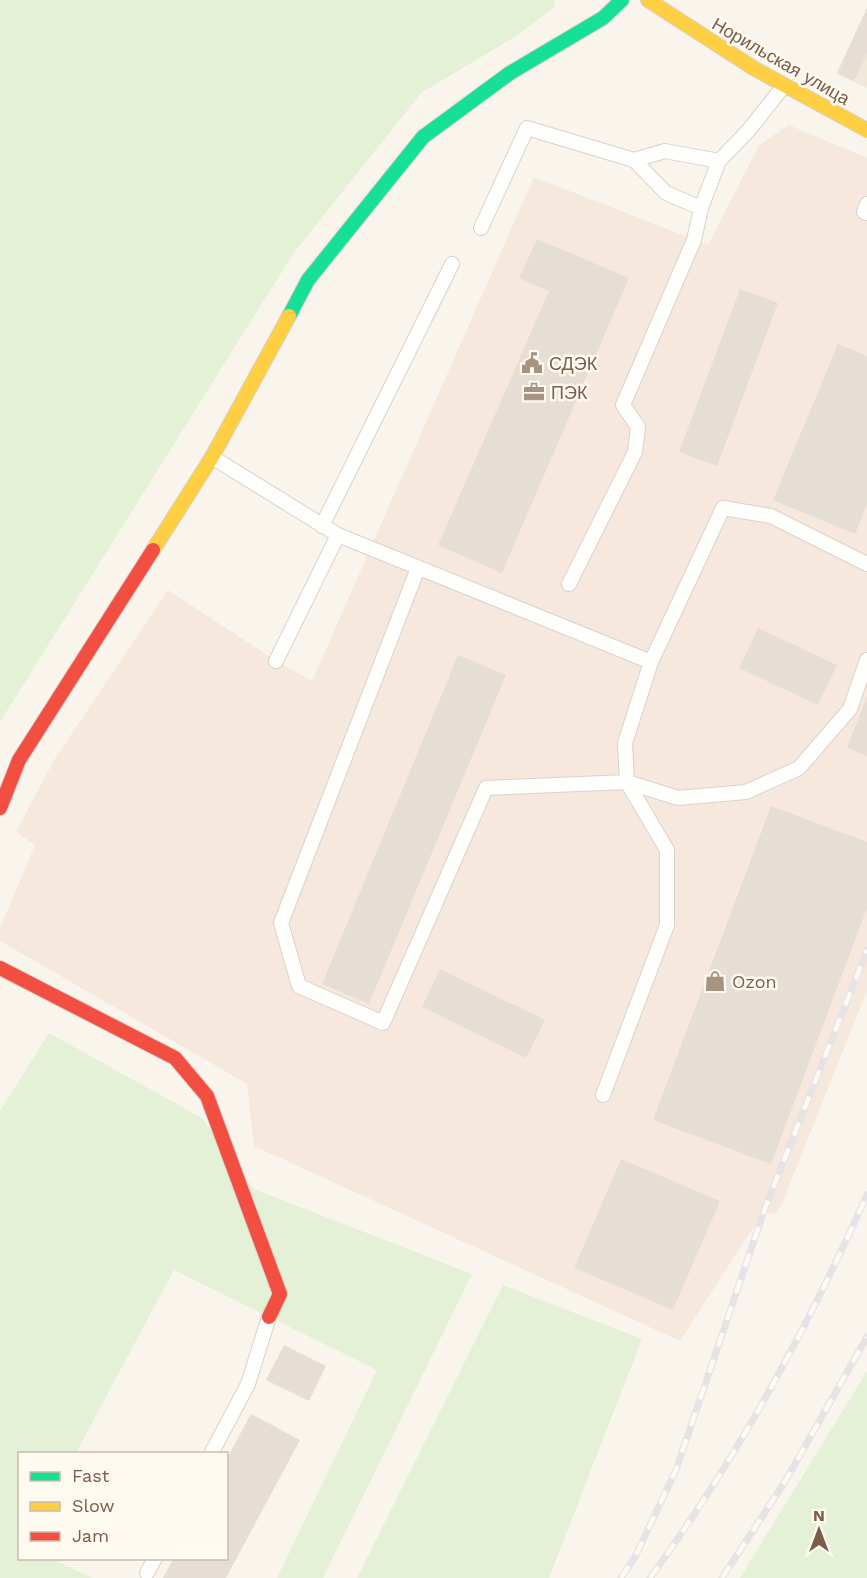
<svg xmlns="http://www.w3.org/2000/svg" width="867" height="1578" font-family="'Work Sans',sans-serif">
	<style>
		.residential { fill: #f2e8da }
		.commercial { fill: #f7e8de }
		.green { fill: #e4f1d7 }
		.building { fill: #e6ded4 }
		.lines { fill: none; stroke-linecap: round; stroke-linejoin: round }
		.lane-casing { stroke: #d9d2cb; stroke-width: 16 }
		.fast-casing { stroke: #d8d1c8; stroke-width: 16 }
		.slow-casing { stroke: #d8d1c8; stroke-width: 16 }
		.jam-casing { stroke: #d8d1c8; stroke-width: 16 }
		.lane { stroke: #fefefc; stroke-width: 14 }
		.fast { stroke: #16e098; stroke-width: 14 }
		.slow { stroke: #ffcf43; stroke-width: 14 }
		.jam { stroke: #f24e42; stroke-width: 14 }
		.rail-casing { stroke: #e6e3e6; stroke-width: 7 }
		.rail { stroke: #fffaf0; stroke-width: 4.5; stroke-dasharray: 14; stroke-linecap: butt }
		.labels { text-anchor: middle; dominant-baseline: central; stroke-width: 5; stroke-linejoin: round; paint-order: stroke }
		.street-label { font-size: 18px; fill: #7b5e49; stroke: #fffaf0 }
		.poi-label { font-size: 18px; fill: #7b5e49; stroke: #fffaf0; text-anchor: start }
	</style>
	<rect width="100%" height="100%" fill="#f9f5ed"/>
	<path class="residential" d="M867,8V88L837,74Z"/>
	<path class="commercial" d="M789,125L867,158V991L782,1204L774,1215L764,1211L680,1341L254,1146L247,1084L0,941V928L35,845L16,832L54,760L168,590L276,661L312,681L534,177L708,245L759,145Z"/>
	<path class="green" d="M0,0H555V6L518,35L421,93L293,254L0,722Z
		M49,1033L202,1118L254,1189L472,1274L323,1578H277L377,1370L174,1270L76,1453L20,1454V1558L53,1559L92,1578H0V1111Z
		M503,1285L642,1339L549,1578H357Z
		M867,1371V1578H740Z"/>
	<path class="building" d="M867,8V54L854,81L837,73Z
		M537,239L629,278L502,573L438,545L549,291L519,278Z
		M740,289L778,303L717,466L679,452Z
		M838,344L867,356V505L855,534L773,500Z
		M758,628L837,665L818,705L739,668Z
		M458,655L506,675L369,1004L322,984Z
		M867,696V756L847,748Z
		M771,806L867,842V908L771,1164L653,1120Z
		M440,969L545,1020L526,1058L422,1007Z
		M621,1159L720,1201L673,1310L574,1268Z
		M284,1345L326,1366L309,1401L266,1380Z
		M251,1414L300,1440L226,1578H163L174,1558H226V1460Z"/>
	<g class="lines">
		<defs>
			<path id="lane" d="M634,160L666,193L701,208
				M867,204L864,212L867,213
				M481,228L527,128L634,160L665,151L719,161
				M212,457L338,535L651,662
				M322,526L452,264
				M418,568L281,923L299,986L383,1023L486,788L627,782L678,798L746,792L799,768L850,709L867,660
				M569,584L635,452L638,427L623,405L694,240L701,208L719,161L748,131L783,87
				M276,661L338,535
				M603,1095L667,925V850L627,782L625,743L651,662L723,508L771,516L867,564
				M211,1454L248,1384L269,1317
				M147,1573L155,1558"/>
			<path id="fast" d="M289,316L308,280L423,137L510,73L603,18L622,0"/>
			<path id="slow" d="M648,0L755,69L867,130
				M153,550L212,457L289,316"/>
			<path id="jam" d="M0,808L19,760L153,550
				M0,968L175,1058L207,1096L280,1294L269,1317"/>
		</defs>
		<use href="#lane" class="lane-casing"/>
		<use href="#fast" class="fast-casing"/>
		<use href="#slow" class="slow-casing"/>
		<use href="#jam" class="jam-casing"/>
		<use href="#lane" class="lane"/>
		<use href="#fast" class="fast"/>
		<use href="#slow" class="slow"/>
		<use href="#jam" class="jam"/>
		<defs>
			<path id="rail" d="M621,1578L635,1557L676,1470L764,1211L867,950
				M650,1578C737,1459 807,1329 867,1195
				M722,1578L786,1480L867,1337"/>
		</defs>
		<use href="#rail" class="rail-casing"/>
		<use href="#rail" class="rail"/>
	</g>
	<defs>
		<symbol id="civic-bare" viewBox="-9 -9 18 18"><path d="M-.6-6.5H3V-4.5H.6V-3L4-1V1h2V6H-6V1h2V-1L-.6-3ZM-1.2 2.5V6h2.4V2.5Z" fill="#a79382" stroke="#fffaf0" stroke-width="2.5" paint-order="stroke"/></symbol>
		<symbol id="office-bare" viewBox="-9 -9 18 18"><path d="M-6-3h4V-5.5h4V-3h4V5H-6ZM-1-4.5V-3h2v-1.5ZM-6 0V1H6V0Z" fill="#a79382" stroke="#fffaf0" stroke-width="2.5" paint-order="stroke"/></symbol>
		<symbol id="shop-bare" viewBox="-9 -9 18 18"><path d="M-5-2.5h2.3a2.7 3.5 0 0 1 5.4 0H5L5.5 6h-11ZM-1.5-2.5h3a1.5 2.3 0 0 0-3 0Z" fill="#a79382" stroke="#fffaf0" stroke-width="2.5" paint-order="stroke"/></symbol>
	</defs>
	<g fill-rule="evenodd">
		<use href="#civic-bare" x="517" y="348" width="30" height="30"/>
		<use href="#office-bare" x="519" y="377" width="30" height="30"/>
		<use href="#shop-bare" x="700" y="966" width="30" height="30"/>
	</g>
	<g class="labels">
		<g class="street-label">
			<text transform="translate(781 61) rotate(30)">Норильская улица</text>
		</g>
		<g class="poi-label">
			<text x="549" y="363">СДЭК</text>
			<text x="551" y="392">ПЭК</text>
			<text x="732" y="981">Ozon</text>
		</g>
	</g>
	<rect x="18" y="1452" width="210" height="108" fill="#fffaf0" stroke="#cabcad" stroke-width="1.5"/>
	<rect x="30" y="1472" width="30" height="9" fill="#16e098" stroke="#cabcad" stroke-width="1.5"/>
	<text x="72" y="1482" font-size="18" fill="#7b5e49">Fast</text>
	<rect x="30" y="1502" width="30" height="9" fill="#ffcf43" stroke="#cabcad" stroke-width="1.5"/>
	<text x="72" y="1512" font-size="18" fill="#7b5e49">Slow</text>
	<rect x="30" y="1532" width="30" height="9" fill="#f24e42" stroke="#cabcad" stroke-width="1.5"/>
	<text x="72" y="1542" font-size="18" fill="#7b5e49">Jam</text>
	<g transform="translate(819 1530)" stroke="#fffaf0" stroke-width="4.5" paint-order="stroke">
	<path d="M0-4.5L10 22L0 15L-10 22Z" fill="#7b5e49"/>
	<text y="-9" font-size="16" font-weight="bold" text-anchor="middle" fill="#7b5e49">N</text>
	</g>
</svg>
